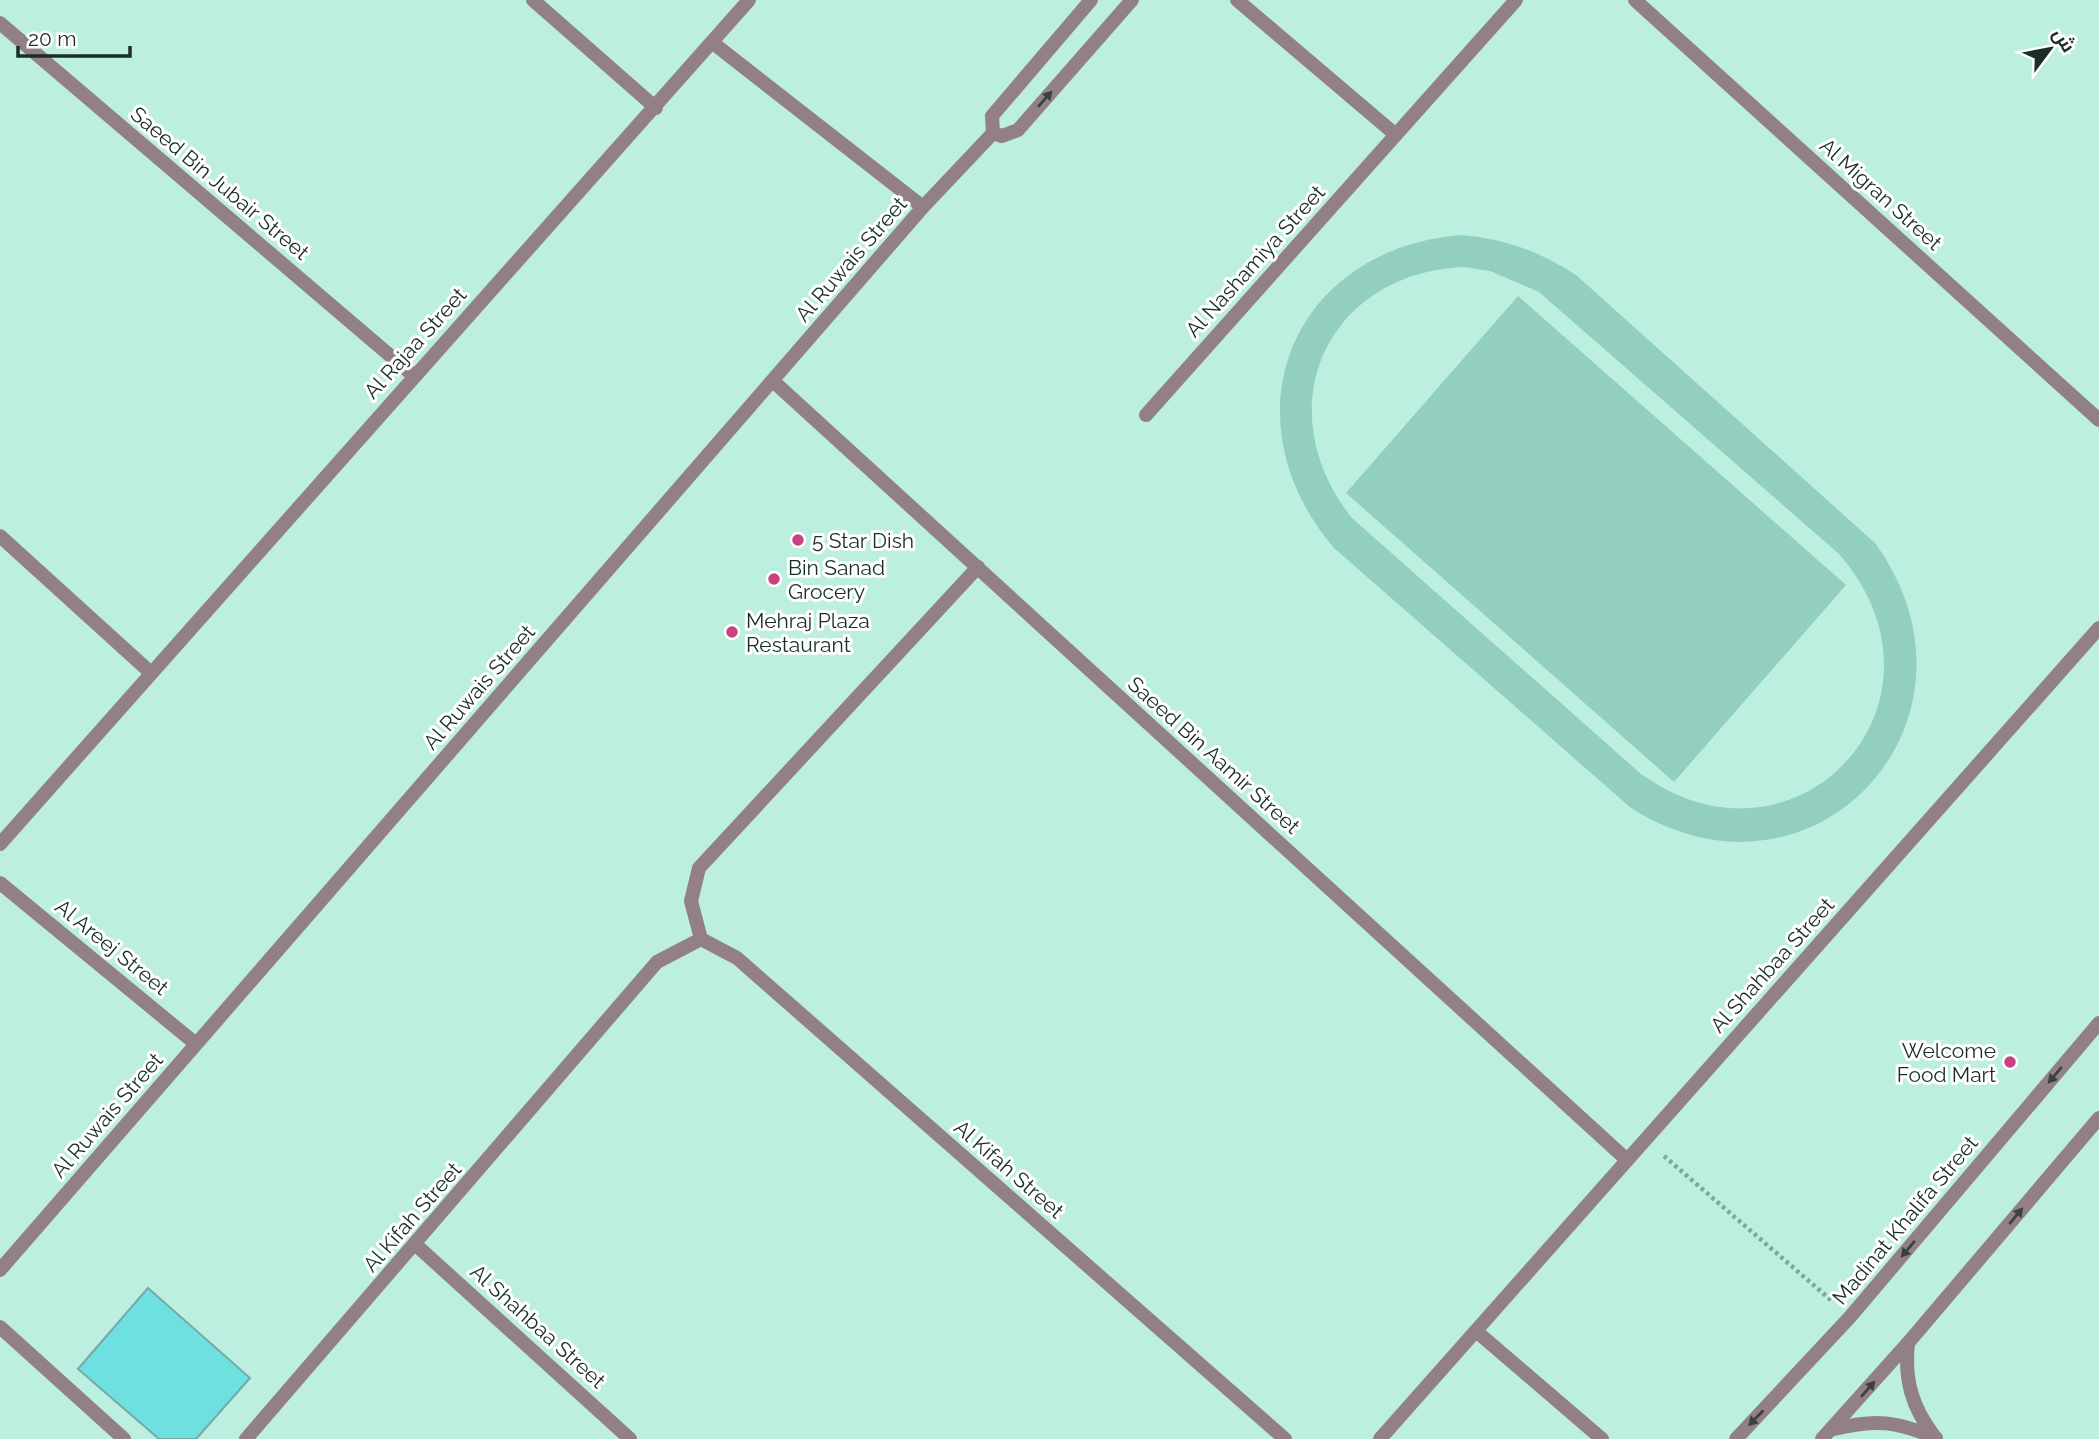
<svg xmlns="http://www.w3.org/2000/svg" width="2099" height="1439" font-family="Raleway,Cairo,sans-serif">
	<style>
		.green { fill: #93cfbe; fill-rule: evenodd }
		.building { fill: #6ee0e0; stroke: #75aaa9; stroke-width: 2 }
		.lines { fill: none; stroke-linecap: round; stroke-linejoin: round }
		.path { stroke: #7fa79c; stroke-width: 4.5; stroke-dasharray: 3.5 3.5; stroke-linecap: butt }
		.service { stroke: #938087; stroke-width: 14 }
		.minor { stroke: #938087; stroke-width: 14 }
		.tertiary { stroke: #938087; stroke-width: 14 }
		.oneway { fill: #384240 }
		.poi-dot { fill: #c94282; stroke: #fff; stroke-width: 2.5 }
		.labels { text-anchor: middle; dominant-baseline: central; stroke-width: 6; stroke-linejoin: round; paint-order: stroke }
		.street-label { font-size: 21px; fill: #1a2e29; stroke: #fff }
		.poi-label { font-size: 21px; fill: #1a2e29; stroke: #fff; text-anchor: start }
	</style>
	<rect width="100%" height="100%" fill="#bcefe0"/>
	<path class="green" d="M1461,235C1505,239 1539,251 1576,275L1875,543C2002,719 1814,924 1631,808L1334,548C1224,419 1290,249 1461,235ZM1464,267L1490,271L1539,292L1839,554C1967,701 1797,886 1641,774L1352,518C1266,410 1325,273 1464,267Z
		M1518,296L1846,585L1674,782L1346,493Z"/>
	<path class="building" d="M148,1288L250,1378L196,1439H159L78,1369Z"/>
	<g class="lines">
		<path class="path" d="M1664,1156L1832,1301"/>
		<path class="service" d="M701,939L691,901L699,868L978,567
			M0,1327L124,1439"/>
		<path class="minor" d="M533,0L656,108
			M1237,0L1396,135
			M1635,0L2099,420
			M0,23L414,376
			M713,43L923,207
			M993,133L1002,136L1018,130L1132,0
			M993,133L992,116L1091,0
			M773,381L1627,1160
			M1146,415L1516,0
			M0,536L151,673
			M0,844L749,0
			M0,883L196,1044
			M416,1245L630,1439
			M0,1270L923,207L993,133
			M1476,1331L1602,1439
			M1908,1343C1904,1380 1912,1407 1934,1436
			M1834,1429C1876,1419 1896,1421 1936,1438
			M246,1439L657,962L701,939L737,958L1285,1439
			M1380,1439L2099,628"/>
		<path class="tertiary" d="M1736,1439L1850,1317L2099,1023
			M1822,1439L1908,1343L2099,1118"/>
	</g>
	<defs><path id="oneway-solid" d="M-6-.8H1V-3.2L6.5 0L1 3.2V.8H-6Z" transform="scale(1.75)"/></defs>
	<g class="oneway">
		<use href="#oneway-solid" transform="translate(1045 99) rotate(-49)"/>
		<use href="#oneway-solid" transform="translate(2055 1075) rotate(130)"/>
		<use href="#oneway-solid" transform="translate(2016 1216) rotate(-50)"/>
		<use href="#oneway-solid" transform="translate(1908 1249) rotate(130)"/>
		<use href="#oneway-solid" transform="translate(1868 1389) rotate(-49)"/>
		<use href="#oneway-solid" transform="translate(1756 1418) rotate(134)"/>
	</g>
	<g class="poi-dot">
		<circle cx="798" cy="540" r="7"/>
		<circle cx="774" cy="579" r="7"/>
		<circle cx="732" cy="632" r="7"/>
		<circle cx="2010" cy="1062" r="7"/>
	</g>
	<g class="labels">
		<g class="street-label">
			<text transform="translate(220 183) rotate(40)">Saeed Bin Jubair Street</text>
			<text transform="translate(1881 194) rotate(42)">Al Migran Street</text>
			<text transform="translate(851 259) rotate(-49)">Al Ruwais Street</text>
			<text transform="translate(1255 261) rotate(-48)">Al Nashamiya Street</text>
			<text transform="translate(415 343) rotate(-48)">Al Rajaa Street</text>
			<text transform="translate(479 687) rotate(-49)">Al Ruwais Street</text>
			<text transform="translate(1214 755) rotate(42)">Saeed Bin Aamir Street</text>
			<text transform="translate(112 947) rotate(39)">Al Areej Street</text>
			<text transform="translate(1772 965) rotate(-48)">Al Shahbaa Street</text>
			<text transform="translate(107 1115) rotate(-49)">Al Ruwais Street</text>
			<text transform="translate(1009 1169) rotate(41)">Al Kifah Street</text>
			<text transform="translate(412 1217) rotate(-49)">Al Kifah Street</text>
			<text transform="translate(1905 1220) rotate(-50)">Madinat Khalifa Street</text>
			<text transform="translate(538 1326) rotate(42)">Al Shahbaa Street</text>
		</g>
		<g class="poi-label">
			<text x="812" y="540">5 Star Dish</text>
			<text x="788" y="567">Bin Sanad<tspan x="788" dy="24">Grocery</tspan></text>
			<text x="746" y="620">Mehraj Plaza<tspan x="746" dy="24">Restaurant</tspan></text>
			<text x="1996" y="1050" text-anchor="end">Welcome<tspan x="1996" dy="24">Food Mart</tspan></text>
		</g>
	</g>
	<g transform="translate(2050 49) rotate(58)" stroke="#ffffff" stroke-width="5" paint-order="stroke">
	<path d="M0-5L12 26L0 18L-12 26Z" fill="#1a2e29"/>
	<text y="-10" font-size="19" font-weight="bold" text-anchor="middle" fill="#1a2e29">ش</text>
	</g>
	<path d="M18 46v10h112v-10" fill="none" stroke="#1a2e29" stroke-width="3.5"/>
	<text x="28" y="46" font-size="21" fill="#1a2e29" stroke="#ffffff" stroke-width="5" paint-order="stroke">20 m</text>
</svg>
